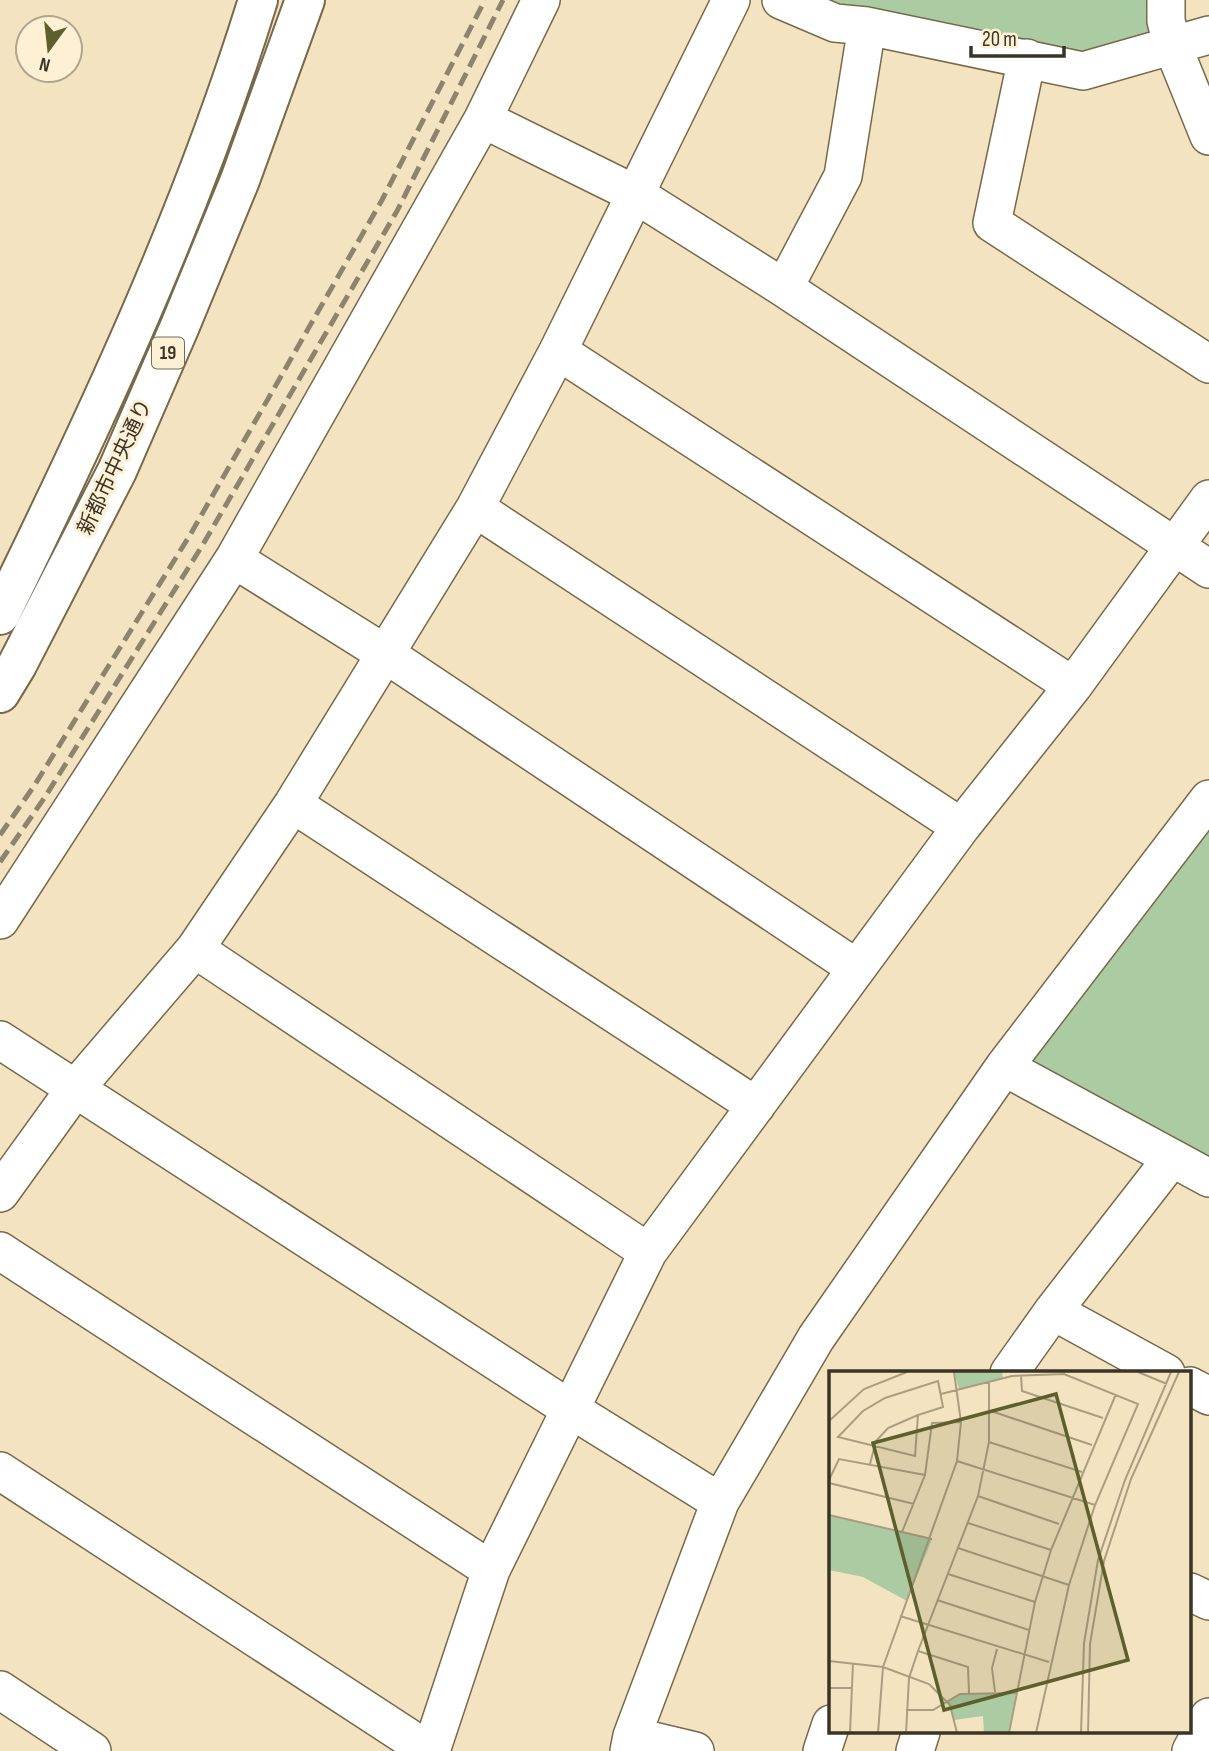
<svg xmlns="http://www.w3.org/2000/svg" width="1209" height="1751" font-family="'Sofia Sans Condensed','Noto Sans JP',sans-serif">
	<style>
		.green { fill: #abcba2 }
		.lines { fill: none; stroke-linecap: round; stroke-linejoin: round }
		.minor-casing { stroke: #78694a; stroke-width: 40 }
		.major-casing { stroke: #78694a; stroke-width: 42 }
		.minor { stroke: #fff; stroke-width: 37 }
		.major { stroke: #fff; stroke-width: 38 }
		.rail { stroke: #8e836c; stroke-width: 5; stroke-dasharray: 14 7; stroke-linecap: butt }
		.labels { text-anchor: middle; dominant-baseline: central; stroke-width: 6; stroke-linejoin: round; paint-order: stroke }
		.shield { fill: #fef0d4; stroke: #756c5a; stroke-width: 2 }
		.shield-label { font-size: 19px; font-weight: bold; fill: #3a3426 }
		.street-label { font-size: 21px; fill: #3a3426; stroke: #fef0d4 }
		.inset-road { fill: none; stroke: #aa9d82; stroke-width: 2 }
		.view { fill: #5d5f2d; fill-opacity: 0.15; stroke: #5d5f2d; stroke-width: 3.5 }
		.inset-edge { fill: none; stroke: #3a3426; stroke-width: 3.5 }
	</style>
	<rect width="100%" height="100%" fill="#f4e3c0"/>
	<path class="green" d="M781,0H1166L1173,47L1083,71Z
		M1209,790V1178L1004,1067Z"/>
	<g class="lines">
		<defs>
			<path id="minor" d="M781,0L835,23L867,26L1083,71L1209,35
				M1166,0V21L1173,47L1209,136
				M1027,58L992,223L1209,364
				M483,119L635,194L784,288L1209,569
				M784,288L843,176L867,26
				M558,351L1073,686
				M475,508L961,827
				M234,559L384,653L856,968
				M293,804L756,1106
				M0,920L234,559L483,119L541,0
				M195,949L648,1252
				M0,1040L570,1409L720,1502
				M1004,1067L1209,1178
				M0,1193L75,1089L195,949L293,804L475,508L558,351L731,0
				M0,1251L491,1570
				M1053,1311L1166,1373
				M1009,1373L1053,1311L1172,1158
				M1190,1386L1209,1396
				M0,1471L429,1751
				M1190,1592L1209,1601
				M0,1690L92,1751
				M632,1736L695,1751
				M431,1751L491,1570L648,1252L961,827L1073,686L1209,499
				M629,1751L632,1736L720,1502L816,1338L1004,1067L1209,799
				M822,1751L831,1724
				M915,1751L921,1732
				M1191,1751L1209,1717"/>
			<path id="major" d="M0,615C98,415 192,214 258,0
				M0,693L17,665L117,471L180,326L240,180L305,0"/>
		</defs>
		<use href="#minor" class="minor-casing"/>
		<use href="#major" class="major-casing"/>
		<use href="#minor" class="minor"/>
		<use href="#major" class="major"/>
		<path class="rail" d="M0,835L34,786L190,535L382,200L485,0
			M0,862L45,797L202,546L397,211L503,0"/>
	</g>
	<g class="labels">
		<rect class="shield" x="152" y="337.5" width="32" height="31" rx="5"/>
		<g class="shield-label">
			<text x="168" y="353">19</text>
		</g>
		<g class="street-label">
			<text transform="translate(115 467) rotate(-65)">新都市中央通り</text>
		</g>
	</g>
	<g transform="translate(829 1371)">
		<rect width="362" height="362" fill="#f4e3c0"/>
		<path d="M125,1H173L174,7L130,18ZM0,144L103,168L78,230L34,206L0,199ZM187,322L180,362H155L154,345L125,349L118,330L131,323Z" fill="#abcba2"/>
		<path class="inset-road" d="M309,1L338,13M192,4L193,20L274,47M109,10L114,36L89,44L86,85L9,66L34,40L56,27ZM112,23L183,5L235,3L309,33L266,134L240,214L207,362M162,40L263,74M0,50L35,18L78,1M160,71L253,101M128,90L266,134M41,93L47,70L59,57L89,44M0,109L10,88L96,104M0,112L85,133M149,125L230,153M0,144L103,168M139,152L222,179M73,161L96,104L103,52L132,51M129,177L240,214M119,203L206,231M108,229L200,259M71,245L220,291M89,280L139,296L140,322M0,290L54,296L100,313L121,334L128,362M0,317H22M166,321L163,297L168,278M77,339H104L131,323L187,322M21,362L24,292M49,362L54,296L128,90L132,51L125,1M77,362L80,307L89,280L149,125L160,71V11M180,362L206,231L222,179L287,23M252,362L255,272L269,189L296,109L342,1M259,362L261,273L275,190L302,108L350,1"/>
		<path class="view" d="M227,23L299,289L115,339L44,72Z"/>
		<rect width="362" height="362" class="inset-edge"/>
	</g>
	<g transform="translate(49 49) rotate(195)"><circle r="33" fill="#fef0d4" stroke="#b0a58e" stroke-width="2"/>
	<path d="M0-5L12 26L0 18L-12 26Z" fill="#5d5f2d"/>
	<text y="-10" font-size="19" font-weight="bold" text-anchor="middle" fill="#3a3426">N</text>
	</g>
	<path d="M971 46v10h93v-10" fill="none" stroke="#3a3426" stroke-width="3.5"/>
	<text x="982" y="46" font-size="21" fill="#3a3426" stroke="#fef0d4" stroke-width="5" paint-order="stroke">20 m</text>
</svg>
